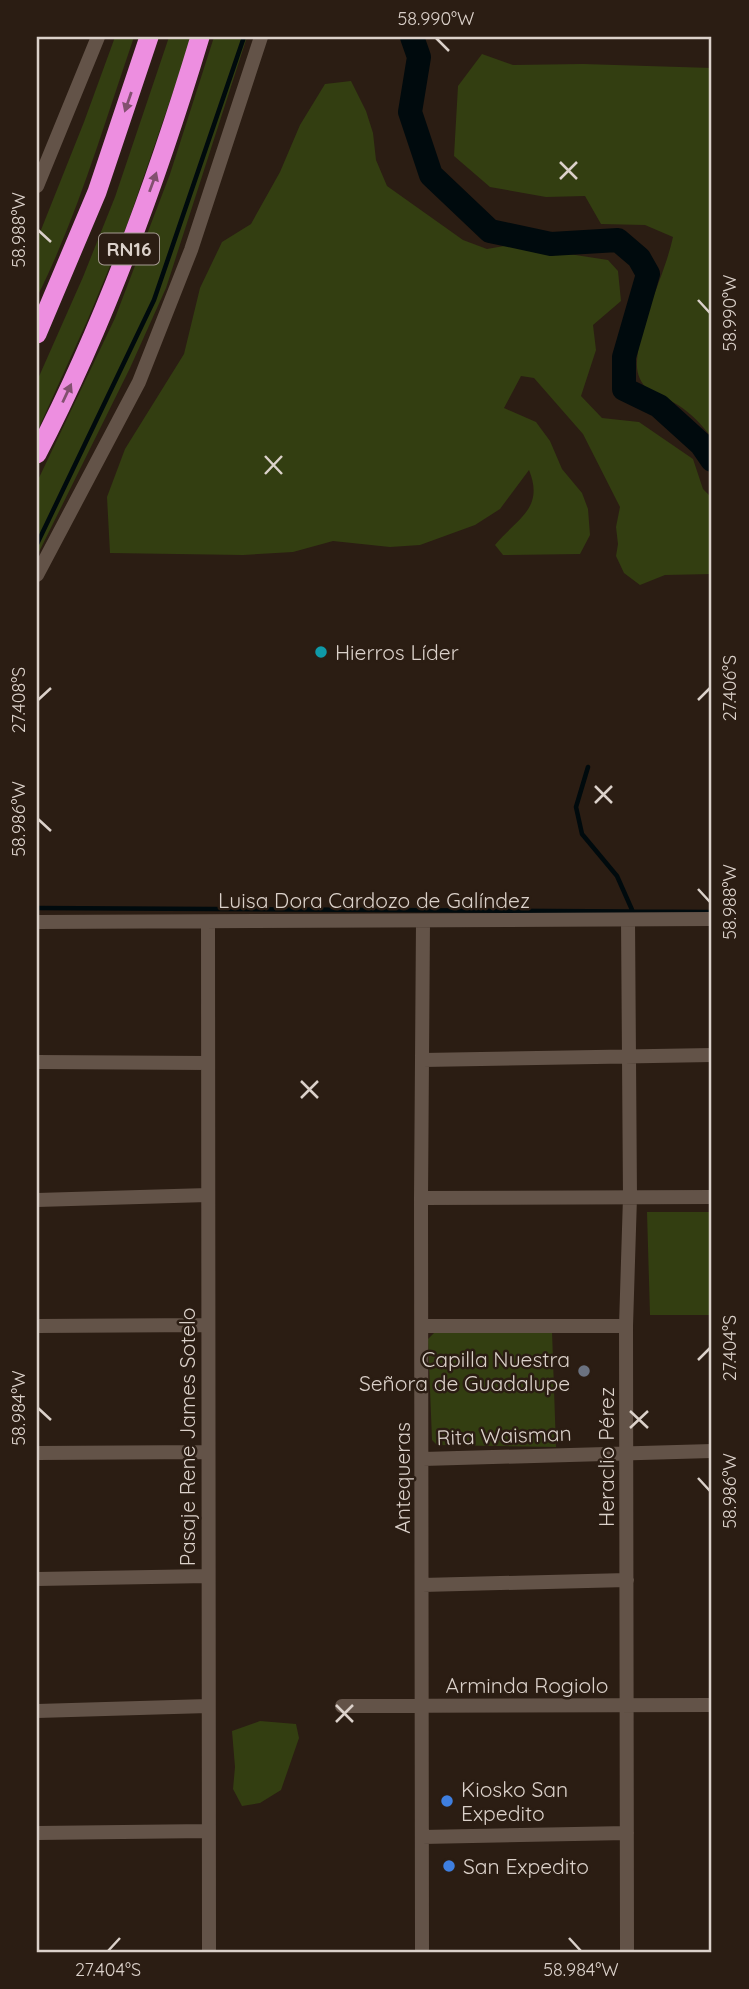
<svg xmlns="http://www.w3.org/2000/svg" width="749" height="1989" font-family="Quicksand,sans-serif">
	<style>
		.green { fill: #333e11 }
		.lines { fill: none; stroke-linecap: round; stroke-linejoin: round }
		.stream { stroke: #000a0d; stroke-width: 4.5 }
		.river { stroke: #000a0d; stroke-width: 24 }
		.minor { stroke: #635348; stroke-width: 14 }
		.highway { stroke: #ed8ee0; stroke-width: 19 }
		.oneway { fill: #82506f }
		.ticks { fill: none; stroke: #dbd1ca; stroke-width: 2.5 }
		.culture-dot { fill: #0f9aa8; stroke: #2b1d13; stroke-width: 2.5 }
		.worship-dot { fill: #6b7280; stroke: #2b1d13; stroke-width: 2.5 }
		.shop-dot { fill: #3f7fe0; stroke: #2b1d13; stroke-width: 2.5 }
		.labels { text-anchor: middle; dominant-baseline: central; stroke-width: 5; stroke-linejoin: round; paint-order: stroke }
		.shield { fill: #2b1d13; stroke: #a69b93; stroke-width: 2 }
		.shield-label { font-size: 19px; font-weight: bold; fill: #dbd1ca }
		.poi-label { font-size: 21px; fill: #dbd1ca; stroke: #2b1d13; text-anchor: start }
		.street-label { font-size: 21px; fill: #dbd1ca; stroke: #2b1d13 }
		.neatline { fill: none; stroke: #dbd1ca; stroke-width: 2.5 }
		.ticks-label { font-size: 18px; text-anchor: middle; fill: #dbd1ca }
	</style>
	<rect width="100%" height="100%" fill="#2b1d13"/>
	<path class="green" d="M115,37H134C104,124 78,215 37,297V240L84,122Z
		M169,37H192L127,225L88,319L37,432V381L83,277L115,197Z
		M214,37H247L166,288L130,368L37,556V482L115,318L170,174Z
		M482,54L513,65L583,64L712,68V438C702,425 692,414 678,405C669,399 657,396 649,390C640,384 636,372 637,361C640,319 664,278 673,237L645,225L601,224L585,196L546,197L490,187L454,156L458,86Z
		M351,81L366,111L373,133L376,160L387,186L463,240L487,249L510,245L608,260L618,271L621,301L593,325L596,350L581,396L602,418L639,422L693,459L703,489L712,498V574L665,575L640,585L624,573L616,556L618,544L616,527L620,507L583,434L534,378L521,376L504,408L536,422L550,441L562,469L582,493L588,509L590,535L580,554L503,555L495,545C516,519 545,509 529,470L500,509L475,525L420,545L390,547L333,541L293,552L243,555L110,553L107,497L125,449L184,354L200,288L222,242L251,224L280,172L300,125L325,84Z
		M647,1212H712V1315H650Z
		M436,1331H552L556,1447L437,1445L432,1440L428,1339Z
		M260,1721L296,1724L299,1738L281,1790L260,1803L242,1806L233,1789L235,1767L232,1731Z"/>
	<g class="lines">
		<path class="stream" d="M37,544L154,300L244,37
			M588,767L576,807L582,834L617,876L633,912
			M37,908L712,912"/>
		<path class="river" d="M412,37L419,57L410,112L431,175L490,231L551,244L618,240L639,258L648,274L624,357V389L659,406L701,444L712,460"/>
		<path class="minor" d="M37,186L98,37
			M37,575L139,382L191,250L261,37
			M37,922L712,919
			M208,922L209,1952
			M423,1060L712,1055
			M37,1062L208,1063
			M421,1198L712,1197
			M37,1200L208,1195
			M37,1326L208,1325
			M423,1326H626
			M37,1453L208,1452
			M423,1459L712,1451
			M37,1579L208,1576
			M422,1585L627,1580
			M342,1706L712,1705
			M37,1711L208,1706
			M37,1833L208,1831
			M422,1837L627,1833
			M422,1952L421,1198L423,921
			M627,1952L626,1326L630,1197L628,920"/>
		<path class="highway" d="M37,334L97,192L149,37
			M37,454C106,321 157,180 200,37"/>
	</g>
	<defs><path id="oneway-solid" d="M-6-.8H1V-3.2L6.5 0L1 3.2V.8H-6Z" transform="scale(1.75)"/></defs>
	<g class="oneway">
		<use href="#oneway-solid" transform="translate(128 102) rotate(109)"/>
		<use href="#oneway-solid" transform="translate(153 182) rotate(-70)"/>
		<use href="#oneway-solid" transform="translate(67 393) rotate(-65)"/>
	</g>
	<path class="ticks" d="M436,38L449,51M560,162L577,179M560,179L577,162M38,230L51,242M698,300L710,313M265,456L282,474M265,474L282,456M38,700L51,688M698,700L710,688M595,786L612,803M595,803L612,786M38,819L51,831M698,889L710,902M301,1081L318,1098M301,1098L318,1081M698,1360L710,1348M38,1408L51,1420M630,1411L648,1428M630,1428L648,1411M698,1478L710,1491M336,1705L353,1722M336,1722L353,1705M569,1938L581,1951M108,1951L120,1938"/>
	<circle class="culture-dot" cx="321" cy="652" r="7"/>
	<circle class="worship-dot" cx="584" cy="1371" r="7"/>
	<g class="shop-dot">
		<circle cx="447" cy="1801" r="7"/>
		<circle cx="449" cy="1866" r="7"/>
	</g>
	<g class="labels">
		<rect class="shield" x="99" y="233.5" width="60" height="31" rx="5"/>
		<g class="shield-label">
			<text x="129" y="249">RN16</text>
		</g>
		<g class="poi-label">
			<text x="335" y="652">Hierros Líder</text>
			<text x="570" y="1359" text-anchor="end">Capilla Nuestra<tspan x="570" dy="24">Señora de Guadalupe</tspan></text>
			<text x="461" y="1789">Kiosko San<tspan x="461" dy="24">Expedito</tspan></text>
			<text x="463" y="1866">San Expedito</text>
		</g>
		<g class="street-label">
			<text x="374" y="900">Luisa Dora Cardozo de Galíndez</text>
			<text transform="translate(504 1435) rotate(-2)">Rita Waisman</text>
			<text transform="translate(187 1437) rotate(-90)">Pasaje Rene James Sotelo</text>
			<text transform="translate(606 1457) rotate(-90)">Heraclio Pérez</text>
			<text transform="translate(402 1478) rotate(-90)">Antequeras</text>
			<text x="527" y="1685">Arminda Rogiolo</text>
		</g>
	</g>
	<rect width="749" height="1989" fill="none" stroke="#2b1d13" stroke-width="77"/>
	<rect x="38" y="38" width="672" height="1913" class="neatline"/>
	<g class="ticks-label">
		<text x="436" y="25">58.990°W</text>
		<text transform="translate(19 230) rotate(-90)" y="6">58.988°W</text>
		<text transform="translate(730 313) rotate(-90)" y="6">58.990°W</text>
		<text transform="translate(730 688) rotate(-90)" y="6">27.406°S</text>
		<text transform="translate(19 700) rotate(-90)" y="6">27.408°S</text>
		<text transform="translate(19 819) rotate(-90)" y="6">58.986°W</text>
		<text transform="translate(730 902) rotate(-90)" y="6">58.988°W</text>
		<text transform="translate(730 1348) rotate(-90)" y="6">27.404°S</text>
		<text transform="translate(19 1408) rotate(-90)" y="6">58.984°W</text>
		<text transform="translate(730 1491) rotate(-90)" y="6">58.986°W</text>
		<text x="108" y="1976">27.404°S</text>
		<text x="581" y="1976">58.984°W</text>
	</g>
</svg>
